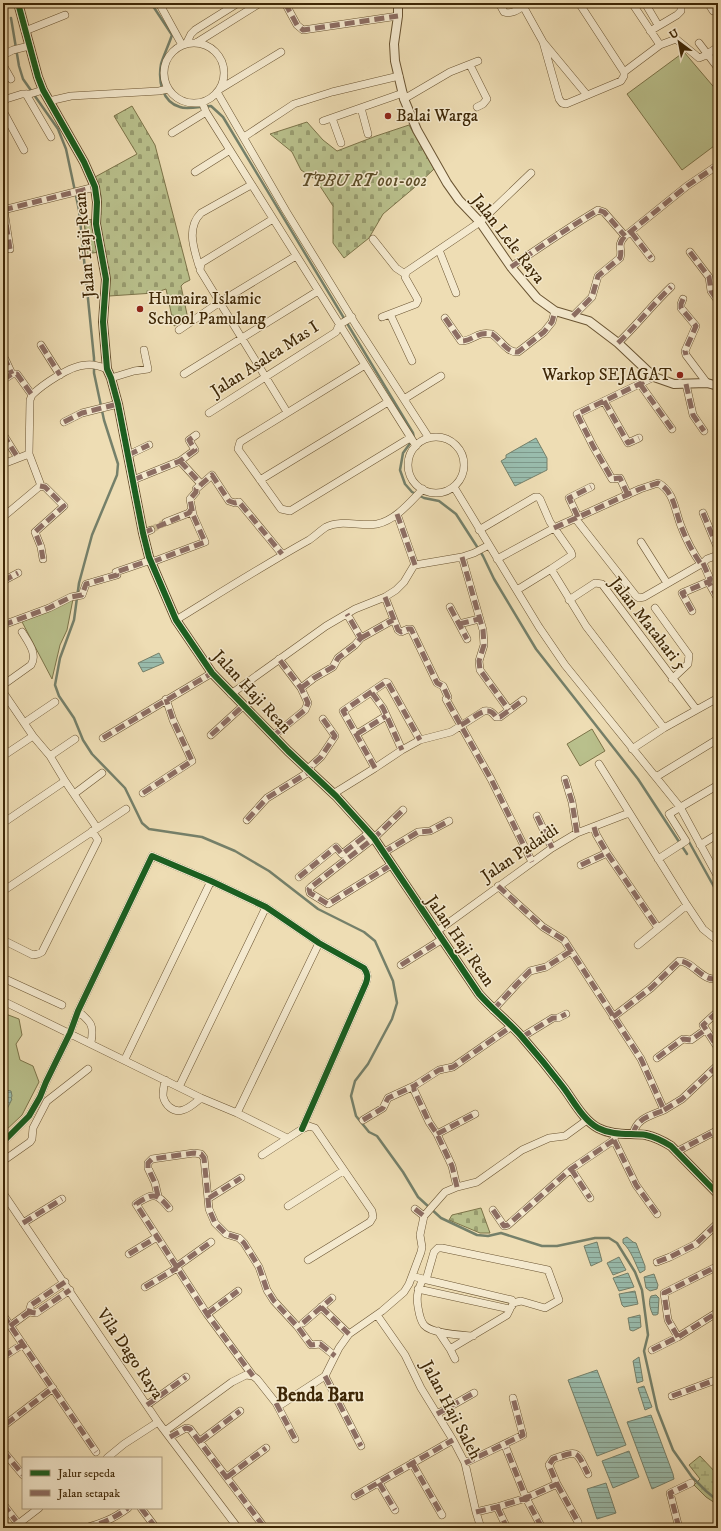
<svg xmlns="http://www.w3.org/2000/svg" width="721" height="1531" font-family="'IM FELL DW Pica',serif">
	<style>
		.wetland { fill: url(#wetland-marsh); stroke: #7c7449 }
		.cemetery { fill: url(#cemetery-stones); stroke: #7c7449 }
		.park { fill: #b9c08c; stroke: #7c7449 }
		.water { fill: url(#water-rules); stroke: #75806a }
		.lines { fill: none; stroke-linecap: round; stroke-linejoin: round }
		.stream { stroke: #75806a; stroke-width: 2.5 }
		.minor-tunnel { stroke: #cbb991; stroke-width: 7; stroke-dasharray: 7 3.5; stroke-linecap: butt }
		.minor-casing { stroke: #6a5432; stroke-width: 8 }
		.tertiary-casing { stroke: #6a5432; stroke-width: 10 }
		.minor { stroke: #f4e9ce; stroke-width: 7 }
		.tertiary { stroke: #f4e9ce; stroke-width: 8 }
		.quiet { stroke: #8d6e63; stroke-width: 5; stroke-dasharray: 10 5; stroke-linecap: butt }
		.cycleway-casing { stroke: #f4e9ce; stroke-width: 8 }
		.cycleway { stroke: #1b5e20; stroke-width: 6 }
		.poi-dot { fill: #8f2418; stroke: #f4e9ce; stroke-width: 1.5 }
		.labels { text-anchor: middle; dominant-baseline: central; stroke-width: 3; stroke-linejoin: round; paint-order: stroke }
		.poi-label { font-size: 17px; fill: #3e2706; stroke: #f4e9ce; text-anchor: start }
		.park-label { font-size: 17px; font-style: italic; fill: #5d4d28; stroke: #f4e9ce }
		.street-label { font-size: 17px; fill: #3e2706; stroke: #f4e9ce }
		.quarter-label { font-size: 19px; font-weight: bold; fill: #3e2706; stroke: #f4e9ce }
	</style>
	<defs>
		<pattern id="wetland-marsh" width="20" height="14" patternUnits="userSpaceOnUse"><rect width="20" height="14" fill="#b9c08c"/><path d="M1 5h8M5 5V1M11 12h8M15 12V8" fill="none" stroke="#989c70"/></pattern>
		<pattern id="cemetery-stones" width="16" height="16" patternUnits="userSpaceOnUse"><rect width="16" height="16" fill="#b9c08c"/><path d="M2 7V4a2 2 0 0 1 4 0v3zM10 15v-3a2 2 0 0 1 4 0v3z" fill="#989c70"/></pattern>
		<pattern id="water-rules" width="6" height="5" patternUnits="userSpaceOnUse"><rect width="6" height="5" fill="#99bcad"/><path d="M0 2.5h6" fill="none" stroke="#7e998b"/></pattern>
	</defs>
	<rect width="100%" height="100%" fill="#eeddb4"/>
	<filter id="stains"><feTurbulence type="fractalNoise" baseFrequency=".005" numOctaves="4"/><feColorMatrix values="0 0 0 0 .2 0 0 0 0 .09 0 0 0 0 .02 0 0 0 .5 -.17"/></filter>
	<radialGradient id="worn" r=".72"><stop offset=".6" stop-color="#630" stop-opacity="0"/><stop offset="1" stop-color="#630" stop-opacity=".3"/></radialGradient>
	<path class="wetland" d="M700,1456L718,1475V1505L706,1497L694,1485L700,1479L689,1465Z"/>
	<path class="cemetery" d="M132,106L155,145L190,280L184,283L181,286L188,319L174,326L166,289L154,293L109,296L105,251L87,254L84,220L99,219L95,177L137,154L114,116Z
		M307,122L323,140L337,151L376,136L409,125L434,169L415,187L383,214L369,238L344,258L333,243V206L316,180L301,170L292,152L270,134Z
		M481,1208L490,1233H480L449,1220L452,1215Z"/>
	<path class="park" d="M684,52L718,92V143L682,170L627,94Z
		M73,599L67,630L60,645L52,679L21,620Z
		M592,729L605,751L580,766L567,744Z
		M3,1013L19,1019L22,1035L16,1044L20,1060L33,1066L39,1082L22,1115L3,1133Z"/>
	<path class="water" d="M536,438L547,458V470L515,486L501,461L506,458V455Z
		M159,653L164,663L143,672L138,663Z
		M6,1090L11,1091L12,1096L11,1098L12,1099L3,1117V1094Z
		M627,1237L633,1242L636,1243L645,1266V1270L640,1273C635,1263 631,1250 623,1243V1239Z
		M597,1242L602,1261L591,1266L584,1246Z
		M619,1257L626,1270L613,1275L607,1263Z
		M628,1273L634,1287L619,1291L613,1278Z
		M654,1274L658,1285L657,1289L650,1291L646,1288L644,1277Z
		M635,1291L638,1304L624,1307L622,1305L619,1294Z
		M656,1295L659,1298L658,1314L656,1315H653C650,1309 648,1301 651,1296Z
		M640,1315L641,1327L633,1331L630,1330L628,1318Z
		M639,1357L643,1381L637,1383L633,1361Z
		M597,1370L626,1445L597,1456L568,1380Z
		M644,1386L652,1407L645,1410L638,1388Z
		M651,1415L673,1474L674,1479L652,1489L627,1422Z
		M629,1451L639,1477L613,1488L602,1461Z
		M606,1483L616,1513L597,1519L587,1489Z"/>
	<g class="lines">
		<path class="stream" d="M151,3L172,35C169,44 163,57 161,64C158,81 162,102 180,107C187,110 202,106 211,106L223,117L413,433L414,438L403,453L400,470L405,484L412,492L424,498L439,501L456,514L483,556L494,579L536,649L638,779L687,854
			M11,18L19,66L23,79L58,129L66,149L79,210L94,358V373L104,420L118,464L117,475L92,535L79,583L74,620L60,658L55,685L59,696L74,718L83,740L92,754L125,788L142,823L149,829L202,837L235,851L269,871L318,909L364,932L375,941L393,981L397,1003L392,1019L368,1064L355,1081L351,1096L356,1116L369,1132L377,1136L403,1172L418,1197L441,1218L477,1235L488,1236L501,1233L542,1246H557L595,1238H609L617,1243L635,1272L642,1290L648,1335L644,1351L657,1409L673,1450L692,1477L706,1491L718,1501
			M688,840L718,894"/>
		<path class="minor-tunnel" d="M151,530L166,522"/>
		<defs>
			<path id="minor" d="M159,3L182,45
				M285,3L297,25L303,30L398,16
				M499,3L504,12C513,15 520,8 528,3
				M579,3L624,72
				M632,3L660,45
				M645,3L658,25
				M708,3L713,11L718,12
				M523,6L543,42L587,95
				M25,31L65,15
				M650,31L677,15L681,11V3
				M543,42L559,99L562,103L566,104L621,81L624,76V72L660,45L676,39L699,58L704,56L718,47
				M164 73a30 30 0 1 1 60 0a30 30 0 1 1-60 0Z
				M196,43L260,3
				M699,43L718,68
				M186,44L191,34L195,30L238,3
				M3,55L13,50L29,46
				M3,65L11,79
				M470,65L487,99L483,104L477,107
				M220,89L281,52
				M217,92L286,211L356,325L429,438
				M26,94L51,137
				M404,99L450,72L478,61
				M3,100L22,94H30L43,90
				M49,101L71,96L159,91L168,89
				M202,102L206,112L416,446
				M361,108L368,134
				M3,111L24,150
				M332,118L341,143
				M323,121L403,93
				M172,133L206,112
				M244,137L294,104L332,92L399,76
				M195,172L230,150
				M3,210L95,187
				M4,210L10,249
				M273,219L201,263L200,270L287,412
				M631,232L651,258
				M373,239L396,268L405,274
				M439,250L456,293
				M690,252L709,277L711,291L718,301
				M199,266C194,249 186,228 201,213L251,185
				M511,267C540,247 568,228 598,210L604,212L625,236
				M683,299L681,304V308L696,326L685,351L686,355L707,383
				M390,314L412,361
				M573,316L592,297L598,276L620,258C623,248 616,246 625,236L687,186L718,165
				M382,317L416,304L418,300L405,277L406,272L480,222L531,173
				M445,318L461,341C474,341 476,331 492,334C501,340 507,353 518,352L544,332L552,322L555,311
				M179,330L220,302L296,256
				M618,343C637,325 652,305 671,287
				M41,345L60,375
				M3,357L5,359L12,374
				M365,365L240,442L238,449L281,509L290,511L410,438
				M184,374L318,291
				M111,378L134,371L148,369L144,350
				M3,380L12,374H17L32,395
				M640,384L672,429
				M686,384L693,415L704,431
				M404,399L441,376
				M604,401L628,443L639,438
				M209,413L336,332L339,325L352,317
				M64,422L82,413L118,404
				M3,434L18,458
				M408 465a28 28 0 1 1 56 0a28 28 0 1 1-56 0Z
				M128,455L149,445
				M180,461L201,484
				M3,464L29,454
				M133,480L180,461L195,450L189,440L196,435
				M260,480L388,402
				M40,486V483L29,454L30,400L32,395C42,385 71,365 86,365C93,364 100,366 107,369
				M40,486L45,487L64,506L35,532L41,547L43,559
				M454,487L539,627L565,665L680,807L718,877
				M628,495L620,478L612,479L593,446L577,414L654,377
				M703,513L718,549
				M397,514L415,565
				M3,517L40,486
				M578,517L569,498L591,487
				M575,518L636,596L639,598L644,597L703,563L707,559L718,555
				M166,522L189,513L191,510
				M479,530L535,497H538L540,499L550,522L571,552L572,555L551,569L517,590
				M143,533L151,530
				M641,542L667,583
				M462,557L483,630L484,645L479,661L480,670L509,710
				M497,559L554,528L640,489L658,483C674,491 675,511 681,526C686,539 693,553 701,564
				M152,562L205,542L193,515L190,499L196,492V489L212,475L229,501L235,503L239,502L282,554
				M703,563L710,579L709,583L718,599
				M551,569L586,626L664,728
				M3,581L18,573
				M385,597L398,630L401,632L408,629H411L437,683L443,686L448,697L446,699L491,779L532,862
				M569,600L595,583L602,584L696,709
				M450,607L467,639
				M655,608L689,655L688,664L672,679
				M692,611L682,593L710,581
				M176,620C220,593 264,565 309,540C315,536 320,531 326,527C341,519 361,527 377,524C396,520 410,502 423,489
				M459,624L479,619
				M3,625L49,608L71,597L82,595L86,584L117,575L116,572L151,560
				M361,638L393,620
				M3,685L31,665C38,654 28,642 22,632
				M301,688L314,678L333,667L338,658L355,645L361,638L347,614
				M3,692L33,736L50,756L65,781L97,828
				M372,693L383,708L402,750
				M231,694L326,626L355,609L385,597L396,590L404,582L413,567L415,565L462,557L474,553L489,545
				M24,723L55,702
				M357,734L386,716
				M211,735L243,706
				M273,736L305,710L308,703L301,688L279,659
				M103,738L212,673
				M632,749L664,728L718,698
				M3,756L33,736
				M50,756L75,739
				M599,764L687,905L703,929L718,941
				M375,768L343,711L386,682L388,683L420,740
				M656,777L718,739
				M565,779L572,802L577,833
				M143,793L192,761L173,720L166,699
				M74,794L102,773
				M333,794L375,768L402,750L420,740L451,732L484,711C490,710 492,712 496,717H500L523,700
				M537,816L552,848
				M247,820L267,798L309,772L311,766L321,757L335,736L323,719
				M3,823L65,781
				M594,827L596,834L607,853L658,928
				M700,845L718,834
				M383,853L418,832L430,831L449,821
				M658,859L686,841L669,814L718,785
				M391,865L328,904L310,893L309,889L311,887L374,838L403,810
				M581,865L607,853
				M299,877L336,847L342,854L369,833
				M498,886L543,927L564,940L641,1059L664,1110C650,1116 637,1118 633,1134
				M3,891L126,809
				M436,932L552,848L577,833L629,813
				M3,940L33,955L38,954L42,952L98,840L92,831
				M638,945L687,905
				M401,965L441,940
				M3,978L62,1005
				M3,1001L201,1098L237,1113L287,1138
				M493,1010L517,984L530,971L546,967L571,951
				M78,1011C92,1023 94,1025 91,1043
				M718,1013L715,1014L703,1025L718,1048
				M613,1017L651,988L679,961C693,961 704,984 718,978
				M522,1037L553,1018H558L566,1014
				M657,1058L683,1039L691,1040L705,1030
				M125,1059L211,881
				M165,1080C164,1085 163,1091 163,1096C165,1105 173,1113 183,1110C190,1108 196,1102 201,1098
				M179,1087L266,907
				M664,1110L682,1099L718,1065
				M237,1113L319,943
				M363,1120L383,1108L388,1098L414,1086
				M437,1134L475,1114
				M614,1140L636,1185L657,1214
				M3,1142L29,1116L40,1097L46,1082L70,1033L78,1011L152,856L211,881L266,907L319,943L364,968C368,974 368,977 366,983L302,1129
				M676,1152L718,1130
				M262,1155L302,1129L309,1126L315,1128L372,1211L373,1217L370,1222L308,1260
				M3,1161L30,1142L32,1139L33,1128L47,1101L88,1069
				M571,1169L590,1198
				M457,1187L452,1166L437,1134L429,1122L414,1090V1086L439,1070L453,1067L512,1026
				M3,1193L158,1422L238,1528
				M158,1196L155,1183L148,1168V1163L152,1159L194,1153L201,1154L204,1158L209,1209L215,1223L226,1234L239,1238L244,1243L259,1267L267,1290L274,1301L297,1326L311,1345L320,1344L335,1356
				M209,1198L241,1178
				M288,1206L343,1171
				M169,1208C156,1192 153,1193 136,1204L207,1314L253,1376
				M415,1209L424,1216
				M493,1210L504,1226L508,1225L571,1169L614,1140L615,1133
				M23,1223L62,1199
				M129,1254L157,1237
				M657,1262L670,1257L696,1244L718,1223
				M176,1267L211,1242
				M412,1276L423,1279C418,1289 416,1296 418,1307C419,1313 420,1320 424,1325C432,1334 461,1335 473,1336
				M423,1279L512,1300L513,1303L512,1306
				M426,1280L434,1252L438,1248H442L548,1270L559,1300L545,1308L521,1301L513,1303
				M65,1282L31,1305L29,1312L36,1313L70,1290
				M145,1287L177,1268
				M418,1289L510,1309L507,1315L450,1349L438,1331
				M321,1307L349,1334
				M207,1314L238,1291
				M3,1315L96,1452
				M377,1315L405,1355L421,1388L453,1440L465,1463L476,1512L481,1528
				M303,1323L332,1298
				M10,1326L29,1312
				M678,1337L668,1320L664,1293L718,1266
				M450,1349L455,1359
				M652,1350L678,1337L718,1312
				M3,1357L23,1344
				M325,1376L361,1446
				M672,1396L718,1379
				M276,1403L295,1439
				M147,1405L186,1377
				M437,1414L474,1393
				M6,1424L53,1388
				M165,1431L232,1382L246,1375L253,1376L257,1379L276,1403L282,1404L325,1376L339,1348L349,1334L382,1311L404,1292L409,1284L421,1252L422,1247L420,1235L424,1216L445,1192L457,1187L477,1182L522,1150L549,1138L565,1136L587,1120
				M170,1437L186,1428L190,1429L261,1523L263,1526L262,1528
				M200,1441L240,1411
				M3,1451L23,1475
				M107,1458L124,1444L158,1422
				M412,1463L442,1515
				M465,1463L523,1435L513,1398
				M227,1477L266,1448
				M379,1483L395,1510
				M557,1484L578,1522
				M355,1496L453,1440
				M3,1504L16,1521
				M497,1507L507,1528
				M141,1508L156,1528
				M476,1512L497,1507L526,1498L506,1448
				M13,1528L39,1508
				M85,1528C103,1523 113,1519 128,1508
				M542,1528L526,1498L557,1484L549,1465L553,1459C579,1450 576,1450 588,1474
				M679,1528L670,1493L691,1483"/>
			<path id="tertiary" d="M18,3L38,77L43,90L84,162L95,187L97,202L96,224L106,279L103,322L107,369L111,378L118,404L143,533L149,557L176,620L212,673L288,751L336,796L374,838L479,994C493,1010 509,1022 522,1037C536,1053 550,1070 563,1087C573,1100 583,1120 598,1128C613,1136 630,1133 646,1135C655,1137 663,1141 671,1146L718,1194
				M398,3V16L394,44L395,61L404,99L417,130L447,183L459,200L480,222L511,267L537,298L555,311L589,321L618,343L654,377L674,384L707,383L718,386"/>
		</defs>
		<use href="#minor" class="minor-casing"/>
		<use href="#tertiary" class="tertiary-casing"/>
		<use href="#minor" class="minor"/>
		<use href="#tertiary" class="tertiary"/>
		<path class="quiet" d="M285,3L297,25L303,30L398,16
			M3,210L95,187
			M4,210L10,249
			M631,232L651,258
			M690,252L709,277L711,291L718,301
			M511,267C540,247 568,228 598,210L604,212L625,236
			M683,299L681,304V308L696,326L685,351L686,355
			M573,316L592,297L598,276L620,258C623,248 616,246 625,236L687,186L718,165
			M445,318L461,341C474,341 476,331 492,334C501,340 507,353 518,352L544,332L552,322L555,311
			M618,343C637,325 652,305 671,287
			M41,345L60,375
			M3,357L5,359L12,374
			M3,380L12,374H17L32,395
			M640,384L672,429
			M686,384L693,415L704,431
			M604,401L628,443L639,438
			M64,422L82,413L118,404
			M3,434L18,458
			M128,455L149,445
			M180,461L201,484
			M133,480L180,461L195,450L189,440L196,435
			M40,486L45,487L64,506L35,532L41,547L43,559
			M628,495L620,478L612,479L593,446L577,414L654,377
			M703,513L718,549
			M397,514L415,565
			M578,517L569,498L591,487
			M554,528L640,489L658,483C674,491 675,511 681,526C686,539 693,553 701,564
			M143,533L189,513L191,510
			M462,557L483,630L484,645L479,661L480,670L509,710
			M152,562L205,542L193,515L190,499L196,492V489L212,475L229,501L235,503L239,502L282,554
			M703,563L710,579L709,583L718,599
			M3,581L18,573
			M385,597L398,630L401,632L408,629H411L437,683L443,686L448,697L446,699L491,779L532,862
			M450,607L467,639
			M692,611L682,593L710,581
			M459,624L479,619
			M3,625L49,608L71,597L82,595L86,584L117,575L116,572L151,560
			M361,638L393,620
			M301,688L314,678L333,667L338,658L355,645L361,638L347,614
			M372,693L383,708L402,750
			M461,725C467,722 482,710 488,711C492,711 494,714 496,717H500L523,700
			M357,734L386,716
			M211,735L243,706
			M273,736L305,710L308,703L301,688L279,659
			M103,738L212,673
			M375,768L343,711L386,682L388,683L420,740
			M565,779L572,802L577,833
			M143,793L192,761L173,720L166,699
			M537,816L552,848
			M247,820L267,798L309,772L311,766L321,757L335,736L323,719
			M594,827L596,834L607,853L658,928
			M383,853L418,832L430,831L449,821
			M391,865L328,904L310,893L309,889L311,887L374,838L403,810
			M581,865L607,853
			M299,877L336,847L342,854L369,833
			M498,886L543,927L564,940L641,1059L664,1110C650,1116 637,1118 633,1134
			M401,965L441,940
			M493,1010L517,984L530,971L546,967L571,951
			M718,1013L715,1014L703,1025L718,1048
			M613,1017L651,988L679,961C693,961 704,984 718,978
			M522,1037L553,1018H558L566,1014
			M657,1058L683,1039L691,1040L705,1030
			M664,1110L682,1099L718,1065
			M363,1120L383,1108L388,1098L414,1086
			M437,1134L475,1114
			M614,1140L636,1185L657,1214
			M676,1152L718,1130
			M571,1169L590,1198
			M457,1187L452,1166L437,1134L429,1122L414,1090V1086L439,1070L453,1067L512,1026
			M158,1196L155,1183L148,1168V1163L152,1159L194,1153L201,1154L204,1158L209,1209L215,1223L226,1234L239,1238L244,1243L259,1267L267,1290L274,1301L297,1326L311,1345L320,1344L335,1356
			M209,1198L241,1178
			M169,1208C156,1192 153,1193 136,1204L207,1314L253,1376
			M415,1209L424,1216
			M493,1210L504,1226L508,1225L571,1169L614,1140L615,1133
			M23,1223L62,1199
			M129,1254L157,1237
			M657,1262L670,1257L696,1244L718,1223
			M176,1267L211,1242
			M65,1282L31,1305L29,1312L36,1313L70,1290
			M145,1287L177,1268
			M321,1307L349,1334
			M207,1314L238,1291
			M3,1315L96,1452
			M303,1323L332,1298
			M10,1326L29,1312
			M678,1337L668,1320L664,1293L718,1266
			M652,1350L678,1337L718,1312
			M3,1357L23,1344
			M325,1376L361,1446
			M672,1396L718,1379
			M276,1403L295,1439
			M147,1405L186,1377
			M437,1414L474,1393
			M6,1424L53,1388
			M170,1437L186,1428L190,1429L261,1523L263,1526L262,1528
			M200,1441L240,1411
			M3,1451L23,1475
			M412,1463L442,1515
			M465,1463L523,1435L513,1398
			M227,1477L266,1448
			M379,1483L395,1510
			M557,1484L578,1522
			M355,1496L453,1440
			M3,1504L16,1521
			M497,1507L507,1528
			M141,1508L156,1528
			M476,1512L497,1507L526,1498L506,1448
			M85,1528C103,1523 113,1519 128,1508
			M542,1528L526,1498L557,1484L549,1465L553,1459C579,1450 576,1450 588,1474
			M679,1528L670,1493L691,1483"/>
		<defs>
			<path id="cycleway" d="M18,3L38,77L43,90L84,162L95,187L97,202L96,224L106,279L103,322L107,369L111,378L118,404L143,533L149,557L176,620L212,673L288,751L336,796L374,838L479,994C493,1010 509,1022 522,1037C536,1053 550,1070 563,1087C573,1100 583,1120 598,1128C613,1136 630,1133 646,1135C655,1137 663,1141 671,1146L718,1194
				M3,1142L29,1116L40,1097L46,1082L70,1033L78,1011L152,856L211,881L266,907L319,943L364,968C368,974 368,977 366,983L302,1129"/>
		</defs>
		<use href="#cycleway" class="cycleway-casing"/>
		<use href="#cycleway" class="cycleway"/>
	</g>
	<g class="poi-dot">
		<circle cx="388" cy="116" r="4"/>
		<circle cx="140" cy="309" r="4"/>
		<circle cx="680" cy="375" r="4"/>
	</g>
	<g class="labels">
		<g class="poi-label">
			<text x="396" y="116">Balai Warga</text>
			<text x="148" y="299">Humaira Islamic<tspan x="148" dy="20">School Pamulang</tspan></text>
			<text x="672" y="375" text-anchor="end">Warkop SEJAGAT</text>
		</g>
		<g class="park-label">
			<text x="364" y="181">TPBU RT 001-002</text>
		</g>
		<g class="street-label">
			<text transform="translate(508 239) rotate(52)">Jalan Lele Raya</text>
			<text transform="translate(85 245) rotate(-95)">Jalan Haji Rean</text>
			<text transform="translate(265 359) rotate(-33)">Jalan Asalea Mas I</text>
			<text transform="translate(648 624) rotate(52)">Jalan Matahari 5</text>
			<text transform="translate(252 692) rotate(47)">Jalan Haji Rean</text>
			<text transform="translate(520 853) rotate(-34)">Jalan Padaidi</text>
			<text transform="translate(460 941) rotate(55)">Jalan Haji Rean</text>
			<text transform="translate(130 1354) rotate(56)">Vila Dago Raya</text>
			<text transform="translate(451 1410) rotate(62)">Jalan Haji Saleh</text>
		</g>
		<g class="quarter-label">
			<text x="320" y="1395">Benda Baru</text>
		</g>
	</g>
	<rect width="721" height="1531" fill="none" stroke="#eeddb4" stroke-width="16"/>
	<rect x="4" y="4" width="713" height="1523" fill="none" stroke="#3e2706" stroke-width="2"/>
	<rect x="8" y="8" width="705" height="1515" fill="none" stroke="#3e2706"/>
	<rect x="22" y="1457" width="140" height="52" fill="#f4e9ce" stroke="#ab9b7e"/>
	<rect x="30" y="1470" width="20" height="6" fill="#1b5e20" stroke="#ab9b7e"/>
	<text x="58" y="1477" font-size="12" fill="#3e2706">Jalur sepeda</text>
	<rect x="30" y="1490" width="20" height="6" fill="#8d6e63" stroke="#ab9b7e"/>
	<text x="58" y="1497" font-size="12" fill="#3e2706">Jalan setapak</text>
	<g transform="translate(679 42) rotate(328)" stroke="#f4e9ce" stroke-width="3" paint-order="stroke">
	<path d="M0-3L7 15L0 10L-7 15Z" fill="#3e2706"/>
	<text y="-6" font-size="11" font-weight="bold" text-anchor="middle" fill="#3e2706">U</text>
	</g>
	<rect width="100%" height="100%" filter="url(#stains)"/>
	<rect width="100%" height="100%" fill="url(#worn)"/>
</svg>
